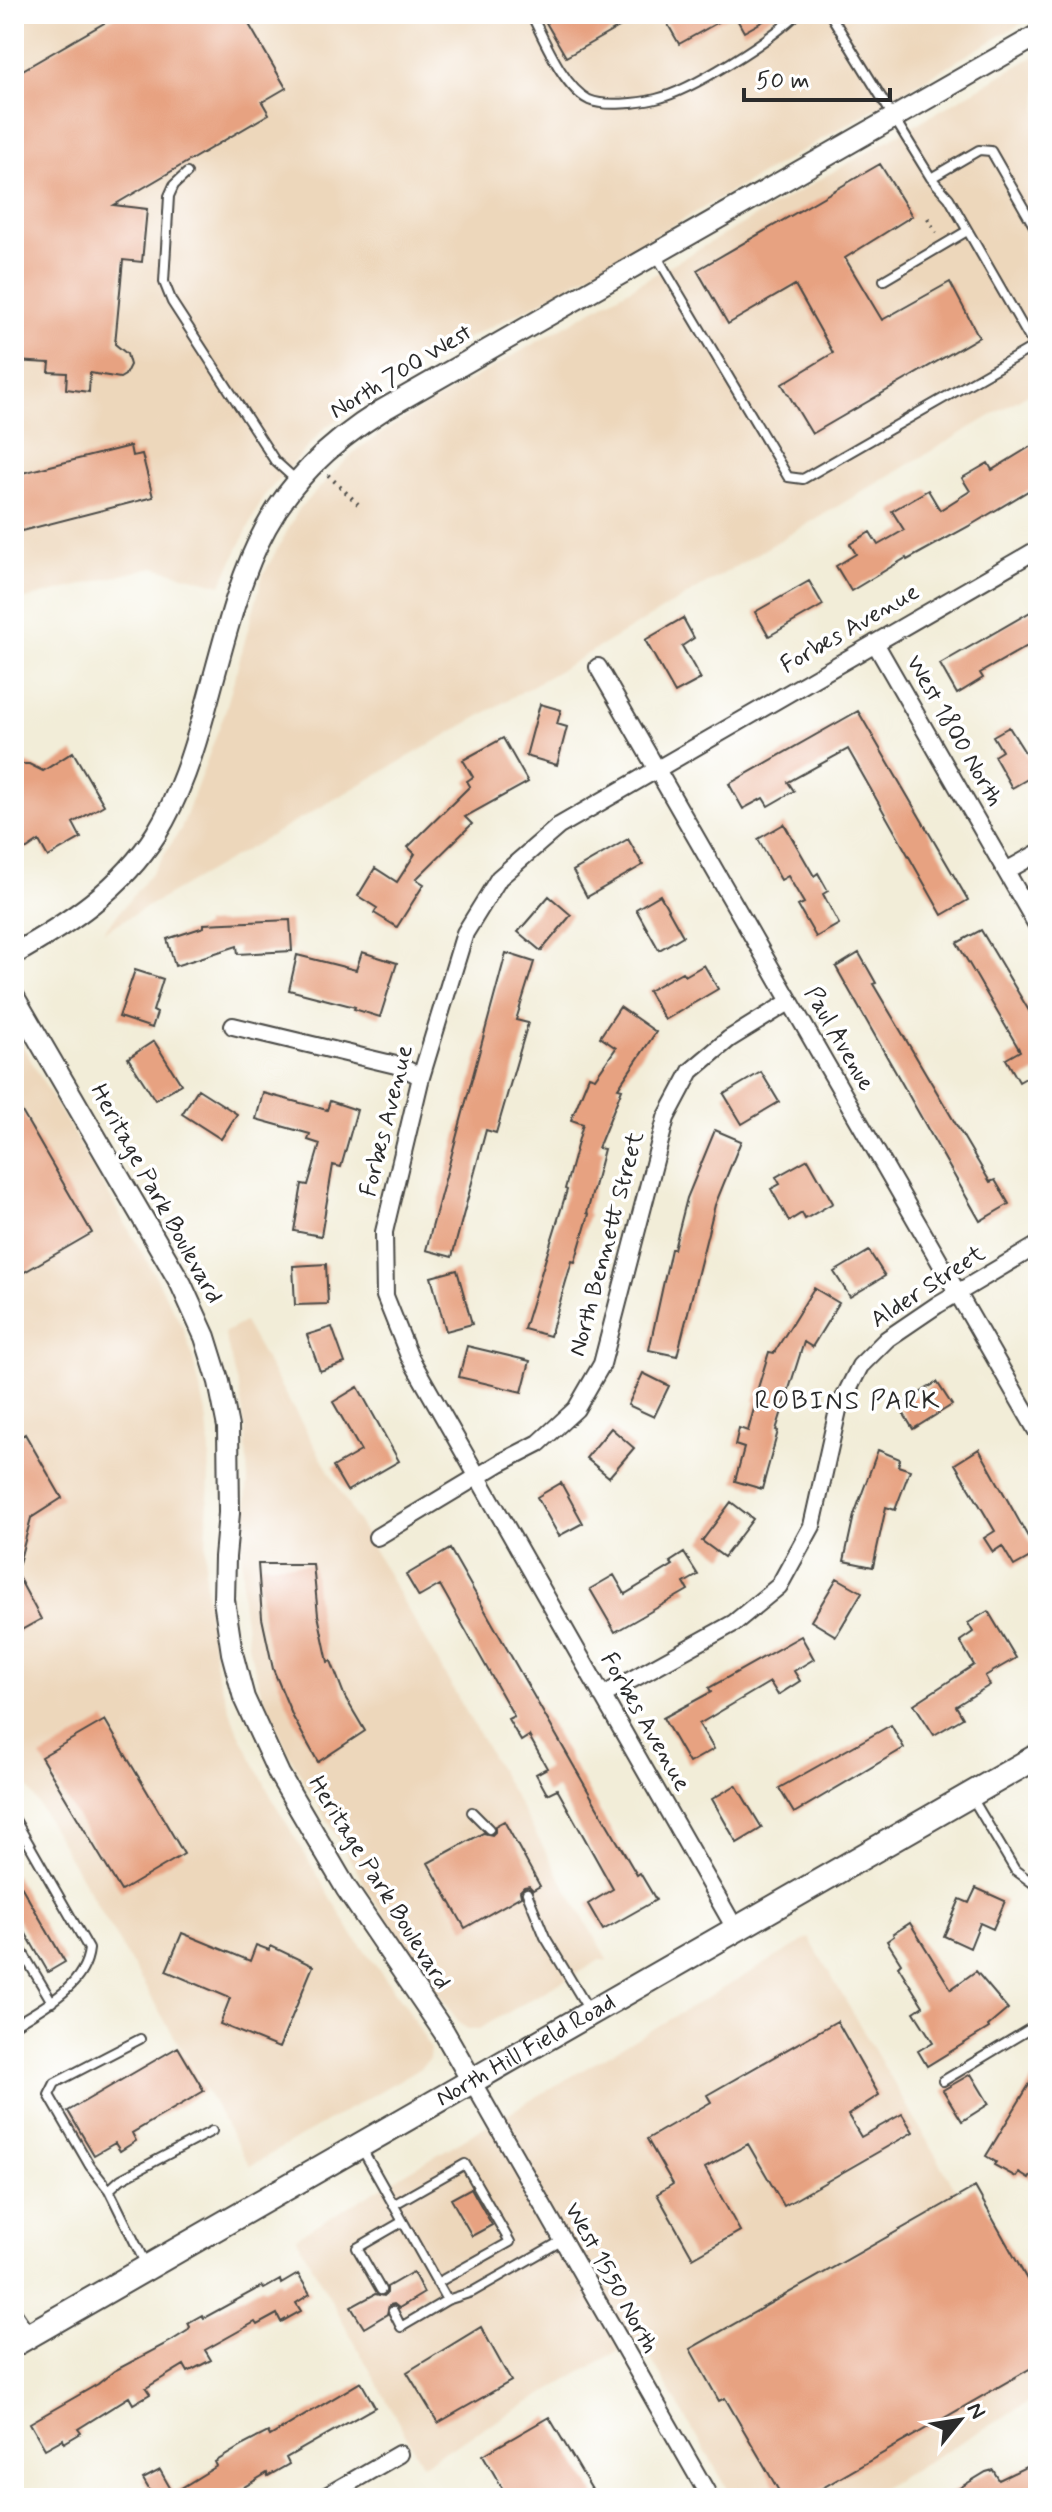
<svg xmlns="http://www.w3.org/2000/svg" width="1052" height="2512" font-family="Mynerve,sans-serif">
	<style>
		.built { fill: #edd7bb }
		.building { fill: #e7a281 }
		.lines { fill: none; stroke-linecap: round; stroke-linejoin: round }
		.service-casing { stroke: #494845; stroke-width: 12 }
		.minor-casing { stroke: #494845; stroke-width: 20 }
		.tertiary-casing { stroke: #494845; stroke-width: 24 }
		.primary-casing { stroke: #494845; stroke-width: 28 }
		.path { stroke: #494845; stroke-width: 4; stroke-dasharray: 2 6; stroke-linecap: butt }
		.service { stroke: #fff; stroke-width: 8 }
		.minor { stroke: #fff; stroke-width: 16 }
		.tertiary { stroke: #fff; stroke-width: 20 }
		.primary { stroke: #fff; stroke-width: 24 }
		.labels { text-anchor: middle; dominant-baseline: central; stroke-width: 7; stroke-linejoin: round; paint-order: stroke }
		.street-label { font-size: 24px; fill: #2b2b2b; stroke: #fff }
		.neighbourhood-label { font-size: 26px; letter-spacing: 2px; fill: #2b2b2b; stroke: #fff }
	</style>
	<rect width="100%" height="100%" fill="#fff"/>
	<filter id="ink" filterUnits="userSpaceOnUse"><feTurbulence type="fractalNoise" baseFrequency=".0125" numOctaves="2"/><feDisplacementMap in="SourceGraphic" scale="16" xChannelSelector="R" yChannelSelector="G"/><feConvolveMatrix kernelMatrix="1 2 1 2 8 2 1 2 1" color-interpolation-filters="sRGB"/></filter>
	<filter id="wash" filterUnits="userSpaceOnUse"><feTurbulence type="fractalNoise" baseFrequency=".006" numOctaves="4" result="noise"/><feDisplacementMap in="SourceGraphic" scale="32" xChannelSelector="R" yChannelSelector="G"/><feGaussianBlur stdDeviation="1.8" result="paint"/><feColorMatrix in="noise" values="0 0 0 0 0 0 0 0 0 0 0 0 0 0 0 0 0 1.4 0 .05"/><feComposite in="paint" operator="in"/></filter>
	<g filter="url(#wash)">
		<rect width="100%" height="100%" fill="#f2edd8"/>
		<path class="built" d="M14,14H1038L539,303L413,365L325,428L263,497L221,585L154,567L14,602Z
			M1038,54V388L572,663L103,932L154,870L181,829L225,712L263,575L299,509L357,449L410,415Z
			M14,1031L155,1275L183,1328L191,1351L206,1413L210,1452L205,1573L209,1621L217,1673L235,1725L273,1800L331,1898L353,1935L406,2006L430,2048L429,2059L420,2068L250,2166L14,1763Z
			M244,1322L608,1961L600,1960L477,2030L468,2029L460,2024L374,1900L292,1760L261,1692L249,1649L242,1601V1545L248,1481L245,1429L239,1388L224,1333Z
			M809,1938L1038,2331V2397L865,2498H733L639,2339L422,2464L296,2237Z"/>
		<g id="blocks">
			<path class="building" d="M120,14H243L286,88L262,102L269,114L114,205L147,209L142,262L123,260L115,344L127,354L130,365L125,375L120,378L90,373L89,392L66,389L67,373L49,372L50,363L14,361V75Z
				M541,14H642L566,57Z
				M662,14H733L679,44Z
				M734,14H776L744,32Z
				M880,164L912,216L845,258L882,320L950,282L979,337L812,434L782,384L833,353L795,285L728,324L697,270Z
				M1038,442V485L971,525L907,560L906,558L851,591L836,566L856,554L850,544L870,532L878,545L904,530L892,511L928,490L940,510L970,491L962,478L988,463L992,470Z
				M130,446L132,456L142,454L153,497L14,533V475Z
				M809,581L823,605L769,636L755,612Z
				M1032,611L1038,620V640L980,673L983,678L957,694L940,664Z
				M683,618L694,638L682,646L701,679L675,693L645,640Z
				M540,704L561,710L557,724L567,727L557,765L526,756Z
				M858,711L968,900L942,915L848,749L788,782L794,791L768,806L763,798L743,809L729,784Z
				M1009,727L1038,773L1012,788L994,756L1002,751L993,736Z
				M503,738L528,782L465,817L472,824L416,879L424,884L397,927L374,913L377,908L358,896L375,868L397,882L415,854L408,847L470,786L467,781L473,777L463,760Z
				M73,752L104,805L73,823L81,838L48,857L39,841L27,849L14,851V764H29L43,771Z
				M784,824L814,876L818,873L828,891L823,894L839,924L816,937L798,906L804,903L788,876L781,880L758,839Z
				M628,839L643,865L587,897L573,871Z
				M660,895L683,936L659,950L636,909Z
				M549,896L571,915L541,951L518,932Z
				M290,920L292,951L238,954L237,946L175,966L167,939L204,927V924Z
				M981,930L1038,1026V1071L1019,1082L1006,1059L1020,1051L957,943Z
				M362,952L397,963L380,1017L354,1009L355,1007L289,990L297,955L356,970Z
				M506,953L534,962L516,1020L528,1023L496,1133L486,1130L452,1257L426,1250Z
				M859,953L876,983L873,984L990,1182L995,1180L1009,1204L980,1221L836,967Z
				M704,965L718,989L665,1020L648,991L682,972L685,976Z
				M135,970L163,979L153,1011L157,1013L152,1028L119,1017Z
				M620,1007L656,1032L618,1088L622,1089L598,1148L604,1149L587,1213L589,1214L575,1262L572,1261L550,1336L524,1329L567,1190L565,1189L583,1124L571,1120L589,1076L595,1078L616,1048L600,1037Z
				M154,1041L181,1084L155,1100L128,1058Z
				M761,1072L779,1102L742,1124L724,1094Z
				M198,1089L237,1114L221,1139L182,1114Z
				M263,1093L327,1110L330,1101L357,1110L341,1167L333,1165L321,1236L294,1231L302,1184L308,1185L320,1144L308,1140L310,1134L256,1119Z
				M14,1098L92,1233L14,1278Z
				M715,1130L741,1141L715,1205L677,1356L649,1350L671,1249H674L687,1198Z
				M808,1159L833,1203L805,1219L802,1213L789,1221L771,1189L780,1184L776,1177Z
				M869,1251L885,1276L850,1297L834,1272Z
				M326,1264L328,1304L295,1305L293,1266Z
				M457,1270L472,1324L446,1331L431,1277Z
				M814,1288L839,1303L812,1347L804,1342L776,1430L778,1431L762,1489L735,1481L744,1448L735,1445L739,1428L748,1431L756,1401H754L769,1352L774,1353Z
				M332,1327L345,1363L320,1371L307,1335Z
				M467,1346L530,1361L522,1392L459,1377Z
				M643,1373L669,1386L654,1417L628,1405Z
				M937,1382L952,1405L913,1429L899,1406Z
				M358,1387L399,1461L347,1491L333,1467L361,1451L333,1402Z
				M611,1428L634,1448L609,1477L586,1458Z
				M25,1434L62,1498L31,1518L19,1563L14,1562V1441Z
				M979,1449L1037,1553L1014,1566L1002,1546L993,1552L984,1538L995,1531L955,1464Z
				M878,1450L900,1459L898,1466L910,1470L895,1510L886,1507L873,1567L844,1561L854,1515Z
				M561,1483L583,1523L559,1536L537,1497Z
				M731,1502L753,1519L724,1557L702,1541Z
				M450,1549L600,1812L637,1875L640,1873L656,1900L603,1930L588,1904L613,1889L557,1789L547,1794L536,1774L547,1768L529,1736L521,1741L508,1719L514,1716L440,1585L419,1597L406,1575Z
				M684,1553L698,1575L684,1583L688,1590L615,1632L590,1589L614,1575L625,1594L673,1565L670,1562Z
				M258,1564H313L318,1615L328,1662L331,1661L345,1697L365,1731L318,1762L293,1717L273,1669L262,1618Z
				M14,1569L41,1619L14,1634Z
				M837,1578L862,1592L836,1636L811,1621Z
				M988,1611L1016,1658L985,1676L990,1685L956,1706L963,1718L934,1735L914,1704L974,1665L960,1641L973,1632L968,1623Z
				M801,1636L814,1659L794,1671L800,1681L778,1695L770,1682L699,1724L714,1749L689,1763L663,1718L711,1692L709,1688Z
				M105,1720L184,1854L121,1891L41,1757Z
				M891,1725L904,1748L794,1813L779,1788Z
				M736,1785L762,1828L737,1843L712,1799Z
				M504,1821L540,1886L533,1890L529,1886L524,1887L520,1891L521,1896L465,1928L428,1863L483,1833L492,1835L495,1832V1826Z
				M14,1874L65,1962L48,1972L14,1913Z
				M976,1888L1005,1901L993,1929L980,1923L970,1948L944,1936L960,1899L969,1903Z
				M910,1923L951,1989L976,1971L1008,2009L988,2026L989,2028L927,2066L918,2051L933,2042L914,2012L923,2006L898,1966L901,1963L887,1941L894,1936L893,1934Z
				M182,1933L250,1961L256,1945L269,1950L271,1946L313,1966L279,2048L220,2024L230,1998L166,1971Z
				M837,2021L879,2095L848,2115L861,2137L902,2114L913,2132L784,2206L748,2144L705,2168L740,2231L693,2258L657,2194L673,2184L647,2139L711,2102L707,2095Z
				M178,2047L204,2091L132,2133L136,2141L120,2151L115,2143L94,2155L68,2111Z
				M1038,2070V2163L1029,2179L1019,2173L1016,2177L994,2165L996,2162L986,2156Z
				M971,2074L989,2104L962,2121L943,2090Z
				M975,2187L1038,2299V2364L805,2498H783L725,2398L719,2401L690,2349Z
				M471,2188L492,2225L472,2236L451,2199Z
				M413,2272L424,2293L399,2308L394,2304L389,2305L387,2314L364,2328L351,2307L375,2294L384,2296L387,2293V2287Z
				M298,2274L310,2294L296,2303L301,2311L281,2322L277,2314L257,2325L255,2322L205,2350L211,2360L188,2372L184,2365L146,2388L150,2394L133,2404L129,2397L78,2429L81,2433L64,2443L63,2439L45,2449L30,2423L98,2384L114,2371L171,2341L187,2331L190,2327L188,2323L202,2315L204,2318L262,2286L264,2289L280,2280L281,2284Z
				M481,2327L511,2381L438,2423L407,2372Z
				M361,2382L375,2407L286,2458L289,2464L268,2476L267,2473L226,2498H154L143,2479L160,2470L173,2493L217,2466L215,2462L243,2445L268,2432L270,2436Z
				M549,2417L597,2498H508L483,2455Z
				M1038,2461V2489L1022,2498H943L986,2472L993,2470L999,2480Z"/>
		</g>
	</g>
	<g filter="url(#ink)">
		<use href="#blocks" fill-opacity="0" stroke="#494845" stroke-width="2"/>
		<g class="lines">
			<defs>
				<path id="service" d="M531,14C544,39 563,87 589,100C605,107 639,103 656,99C691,91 772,39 797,14
					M830,14L931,178L979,150L991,151L1038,233
					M187,173L174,185L169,196L164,282L172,302L275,461L296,480
					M931,178L949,198L1034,346
					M656,255L788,477L803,479L1038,344
					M884,280L967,231
					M971,1796L1015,1870L1038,1887
					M472,1812L489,1829
					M14,1818L89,1949C85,1987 43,2007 14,2025
					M527,1893L545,1937L590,2012
					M14,1938L52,2002
					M943,2081L1038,2024
					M361,2147L447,2300
					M109,2190L90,2166L49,2095L55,2083L140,2039
					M393,2205L465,2164L510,2242L437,2283
					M145,2263L109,2190L121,2179L212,2131
					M381,2290L357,2248L402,2222
					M14,2308L29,2330
					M393,2311L401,2327L447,2300L472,2292L563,2240"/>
				<path id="minor" d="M875,643L1038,927
					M598,667L1038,1433
					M1006,871L1038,853
					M233,1026L400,1066L421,1077
					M377,1537L500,1463L539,1443L576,1409L602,1364L666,1118L691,1071L729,1039L789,1002
					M602,1696L734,1623L779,1586L812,1526L838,1410L860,1366L887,1339L937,1305L1038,1245
					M736,1930L409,1356L385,1296L384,1232L421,1077L465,933L499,878L559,826L1038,549
					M472,2081L710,2498
					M323,2498L399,2454"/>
				<path id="tertiary" d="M14,954C69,923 121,889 156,834C180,795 193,753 205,710C242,576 255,490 381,411L1038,35
					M14,997L181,1284L205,1337L219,1382L228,1427L229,1513L225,1557L224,1600L232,1653L244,1698L279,1774L346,1888L444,2032L472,2081"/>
				<g id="primary">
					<path id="s1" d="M14,2344L1038,1756"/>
				</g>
			</defs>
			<use href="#service" class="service-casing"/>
			<use href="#minor" class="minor-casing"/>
			<use href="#tertiary" class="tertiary-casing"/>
			<use href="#primary" class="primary-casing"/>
			<path class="path" d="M928,218L936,233
				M328,475L358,504"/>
			<use href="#service" class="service"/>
			<use href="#minor" class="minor"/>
			<use href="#tertiary" class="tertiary"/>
			<use href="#primary" class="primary"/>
		</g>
	</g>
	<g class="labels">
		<g class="street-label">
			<text transform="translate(401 372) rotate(-31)">North 700 West</text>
			<text transform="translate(850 629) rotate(-30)">Forbes Avenue</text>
			<text transform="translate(954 731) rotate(60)">West 1800 North</text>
			<text transform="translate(839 1039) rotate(60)">Paul Avenue</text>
			<text transform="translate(387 1121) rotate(-76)">Forbes Avenue</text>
			<text transform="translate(156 1194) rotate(61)">Heritage Park Boulevard</text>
			<text transform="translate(607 1244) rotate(-75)">North Bennett Street</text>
			<text transform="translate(928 1287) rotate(-33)">Alder Street</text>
			<text transform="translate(645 1722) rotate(60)">Forbes Avenue</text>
			<text transform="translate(379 1883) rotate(58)">Heritage Park Boulevard</text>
			<text stroke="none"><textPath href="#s1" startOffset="590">North Hill Field Road</textPath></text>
			<text transform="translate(611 2278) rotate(61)">West 1550 North</text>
		</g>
		<g class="neighbourhood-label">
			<text x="848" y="1402">ROBINS PARK</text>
		</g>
	</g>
	<rect width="1052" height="2512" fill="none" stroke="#fff" stroke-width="48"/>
	<g transform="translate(960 2420) rotate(60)" stroke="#ffffff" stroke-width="6" paint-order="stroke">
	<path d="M0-6L14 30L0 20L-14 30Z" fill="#2b2b2b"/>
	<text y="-12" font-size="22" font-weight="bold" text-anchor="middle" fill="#2b2b2b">N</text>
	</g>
	<path d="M744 88v12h146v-12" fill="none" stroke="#2b2b2b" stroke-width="4"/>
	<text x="756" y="88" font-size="24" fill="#2b2b2b" stroke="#ffffff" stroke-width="6" paint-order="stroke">50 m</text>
</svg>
